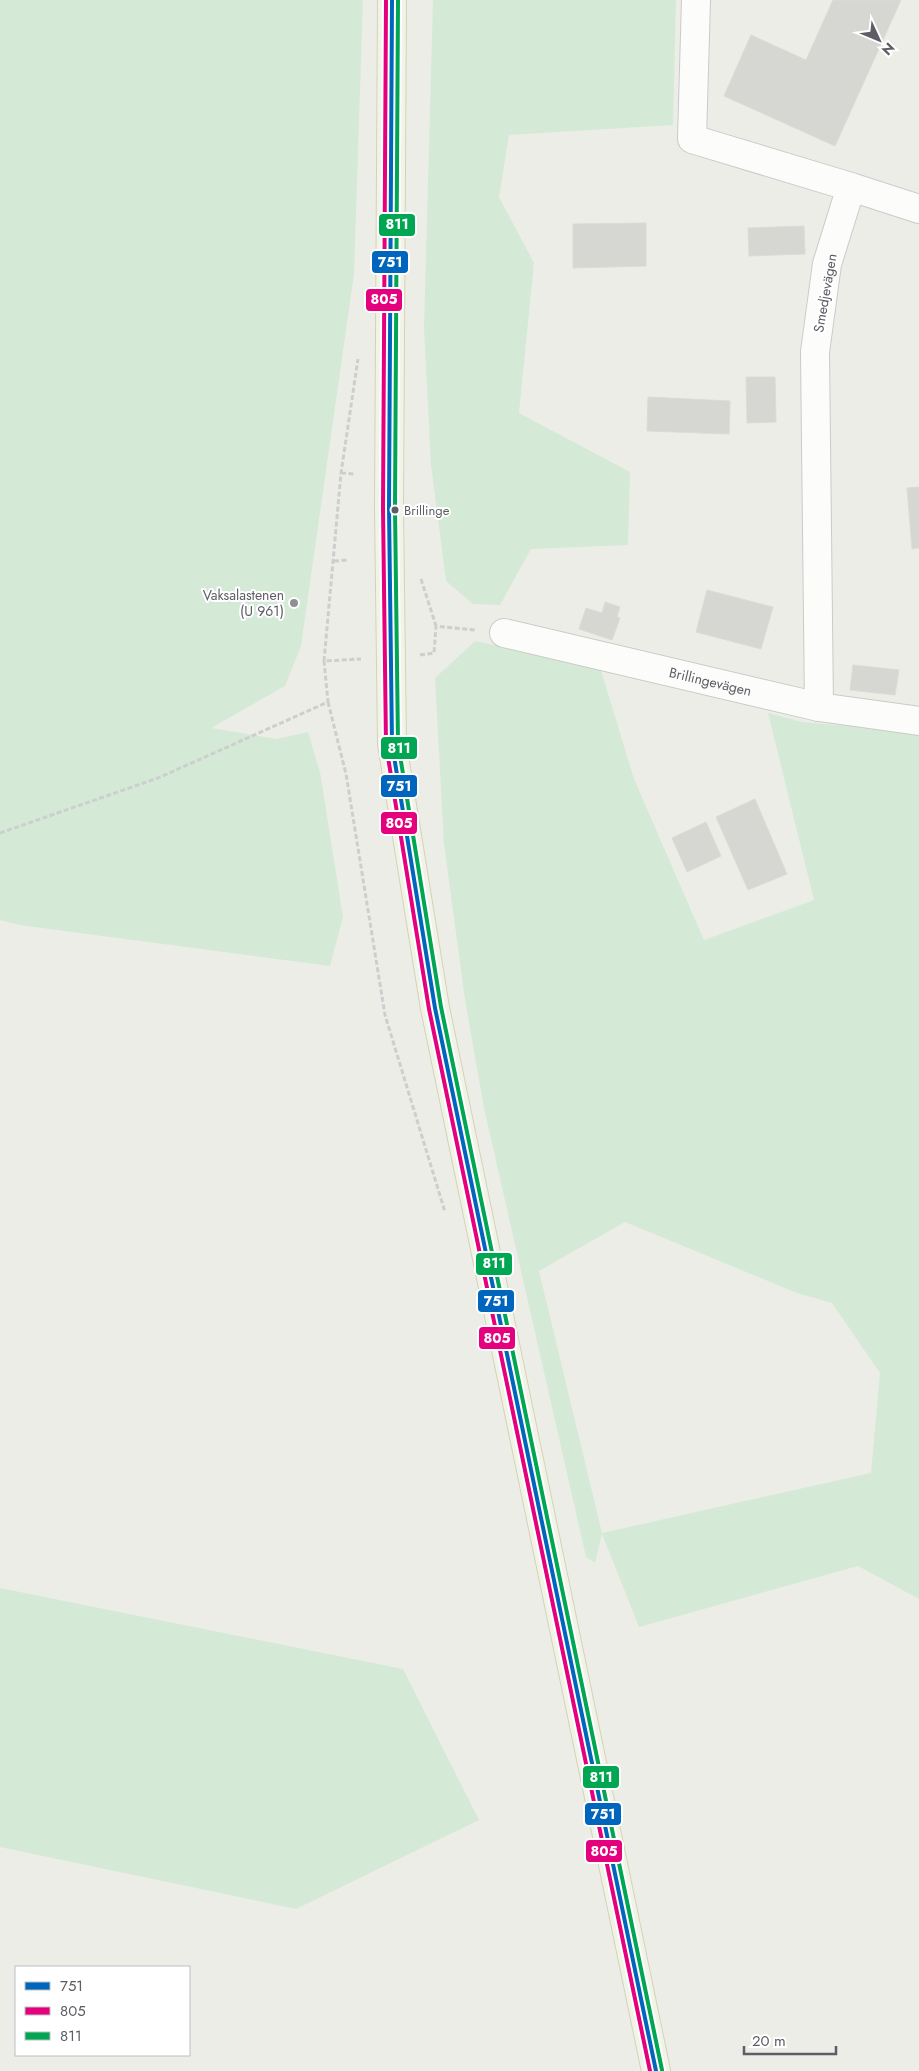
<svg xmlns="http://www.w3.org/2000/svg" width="919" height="2071" font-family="Jost,sans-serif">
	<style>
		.green { fill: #d5e9d7; fill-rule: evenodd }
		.building { fill: #d6d6d2; stroke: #dcdbd6 }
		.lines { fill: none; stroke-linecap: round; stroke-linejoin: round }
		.minor-casing { stroke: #cacbc9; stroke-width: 30 }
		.major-casing { stroke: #d4d2b6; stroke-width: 30 }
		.path { stroke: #cbcfce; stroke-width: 3; stroke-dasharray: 5 2.5; stroke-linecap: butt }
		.minor { stroke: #fcfcfb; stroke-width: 28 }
		.major { stroke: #f2f3e8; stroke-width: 28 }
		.bus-1-casing { stroke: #fff; stroke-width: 8 }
		.bus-2-casing { stroke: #fff; stroke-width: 8 }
		.bus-3-casing { stroke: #fff; stroke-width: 8 }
		.bus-1 { stroke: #0065bd; stroke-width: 4 }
		.bus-2 { stroke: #e5007d; stroke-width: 4 }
		.bus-3 { stroke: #00a651; stroke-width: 4 }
		.bus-dot { fill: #5d5e65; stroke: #fff; stroke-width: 2 }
		.poi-dot { fill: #8f9092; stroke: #fff; stroke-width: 2 }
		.labels { text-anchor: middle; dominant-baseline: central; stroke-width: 4; stroke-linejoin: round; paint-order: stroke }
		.bus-label { font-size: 13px; fill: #5d5e65; stroke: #fff; text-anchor: start }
		.street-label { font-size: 14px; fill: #5d5e65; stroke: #fff }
		.poi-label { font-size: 14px; fill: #5d5e65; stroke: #fff; text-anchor: end }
		.line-badge { stroke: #fff; stroke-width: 2 }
		.badge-label { font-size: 14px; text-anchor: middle; font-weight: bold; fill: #fff }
	</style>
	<rect width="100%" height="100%" fill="#edede7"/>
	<path class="green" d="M0,0H363L354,274L301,646L285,686L211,728L276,739L308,732L320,772L343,917L330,966L19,925L0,920Z
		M433,0H676L673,125L509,135L499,197L534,263L519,413L630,472L628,545L531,549L500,605L473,604L446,581L431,465L424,328Z
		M475,641L600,667L634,779L704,940L814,900L768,713L802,722L919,732V1599L858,1566L639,1627L602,1534L595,1563L586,1557L484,1108L465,1000L444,844L435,678ZM625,1222L797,1293L832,1303L880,1373L871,1473L602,1533L539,1271Z
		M0,1588L403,1669L479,1820L296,1909L0,1847Z"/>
	<path class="building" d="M833,0H901L835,146L724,96L751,35L806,60Z
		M646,223V266L573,268V224Z
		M804,226L805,254L749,256L748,228Z
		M746,377H775L776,422L747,423Z
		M648,397L730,401L729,434L647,431Z
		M919,487V548L912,549L907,488Z
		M707,590L773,607L761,649L696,632Z
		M605,602L620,607L617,617L620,618L612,640L579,629L586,608L602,613Z
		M853,665L899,670L895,695L850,690Z
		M755,799L787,874L748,890L716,817Z
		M706,822L721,856L687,872L672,838Z"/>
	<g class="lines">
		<defs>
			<g id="minor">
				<path d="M696,0L692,139L851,187L827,264L815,352L819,707"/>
				<path d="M851,187L919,209"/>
				<path id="s1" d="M504,633L819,707L919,721"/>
			</g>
			<path id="major" d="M392,0L389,508L392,744L435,1008L656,2071"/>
		</defs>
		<use href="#minor" class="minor-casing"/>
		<use href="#major" class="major-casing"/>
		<path class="path" d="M341,473L355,474
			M334,561L348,560
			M421,579L436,626
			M420,655L434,653L436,626L475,630
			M324,661L341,473L358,359
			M328,702L346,774L385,1015L445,1212
			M0,833L158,778L328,702L324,661L361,659"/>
		<use href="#minor" class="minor"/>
		<use href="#major" class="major"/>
		<defs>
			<path id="bus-1" d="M392,0L389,508L392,744L435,1008L656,2071"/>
			<path id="bus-2" d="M386,0L383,508L386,745L429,1009L650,2071"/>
			<path id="bus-3" d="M398,0L395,508L398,743L441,1007L662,2070"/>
		</defs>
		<use href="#bus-1" class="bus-1-casing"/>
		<use href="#bus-2" class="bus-2-casing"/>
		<use href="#bus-3" class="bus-3-casing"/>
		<use href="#bus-1" class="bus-1"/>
		<use href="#bus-2" class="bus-2"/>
		<use href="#bus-3" class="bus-3"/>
	</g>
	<circle class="bus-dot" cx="395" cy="510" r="4.5"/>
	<circle class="poi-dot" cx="294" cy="603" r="5"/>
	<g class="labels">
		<g class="bus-label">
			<text x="404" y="510">Brillinge</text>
		</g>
		<g class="street-label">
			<text transform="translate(825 293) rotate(-80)">Smedjevägen</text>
			<text stroke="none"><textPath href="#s1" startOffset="212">Brillingevägen</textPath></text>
		</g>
		<g class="poi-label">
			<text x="284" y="595">Vaksalastenen<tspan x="284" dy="16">(U 961)</tspan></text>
		</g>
	</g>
	<g class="line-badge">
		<rect x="378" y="213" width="38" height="24" rx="5" fill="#00a651"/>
		<rect x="371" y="250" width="38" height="24" rx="5" fill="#0065bd"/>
		<rect x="365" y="288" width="38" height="24" rx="5" fill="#e5007d"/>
		<rect x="380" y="736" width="38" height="24" rx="5" fill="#00a651"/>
		<rect x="380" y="774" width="38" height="24" rx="5" fill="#0065bd"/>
		<rect x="380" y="811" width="38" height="24" rx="5" fill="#e5007d"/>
		<rect x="475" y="1252" width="38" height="24" rx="5" fill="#00a651"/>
		<rect x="477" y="1289" width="38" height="24" rx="5" fill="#0065bd"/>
		<rect x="478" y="1326" width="38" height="24" rx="5" fill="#e5007d"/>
		<rect x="582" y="1765" width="38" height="24" rx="5" fill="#00a651"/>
		<rect x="584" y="1802" width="38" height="24" rx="5" fill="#0065bd"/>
		<rect x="585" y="1839" width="38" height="24" rx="5" fill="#e5007d"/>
	</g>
	<g class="badge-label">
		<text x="397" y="229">811</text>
		<text x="390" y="267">751</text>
		<text x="384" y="304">805</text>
		<text x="399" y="753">811</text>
		<text x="399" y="791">751</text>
		<text x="399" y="828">805</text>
		<text x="494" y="1268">811</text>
		<text x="496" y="1306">751</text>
		<text x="497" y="1343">805</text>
		<text x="601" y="1782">811</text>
		<text x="603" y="1819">751</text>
		<text x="604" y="1856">805</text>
	</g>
	<rect x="15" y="1966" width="175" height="90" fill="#ffffff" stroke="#bebfc1"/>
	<rect x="25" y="1982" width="25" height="8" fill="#0065bd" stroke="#bebfc1"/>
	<text x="60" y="1991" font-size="15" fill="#5d5e65">751</text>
	<rect x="25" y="2007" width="25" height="8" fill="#e5007d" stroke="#bebfc1"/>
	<text x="60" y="2016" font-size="15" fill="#5d5e65">805</text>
	<rect x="25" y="2032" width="25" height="8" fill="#00a651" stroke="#bebfc1"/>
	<text x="60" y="2041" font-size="15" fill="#5d5e65">811</text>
	<g transform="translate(879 40) rotate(134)" stroke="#ffffff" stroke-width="4" paint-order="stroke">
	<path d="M0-4L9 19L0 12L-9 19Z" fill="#5d5e65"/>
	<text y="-8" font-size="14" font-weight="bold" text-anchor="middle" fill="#5d5e65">N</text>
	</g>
	<path d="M744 2046v8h92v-8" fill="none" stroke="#5d5e65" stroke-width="2.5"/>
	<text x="752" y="2046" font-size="15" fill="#5d5e65" stroke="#ffffff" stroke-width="4" paint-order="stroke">20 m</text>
</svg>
